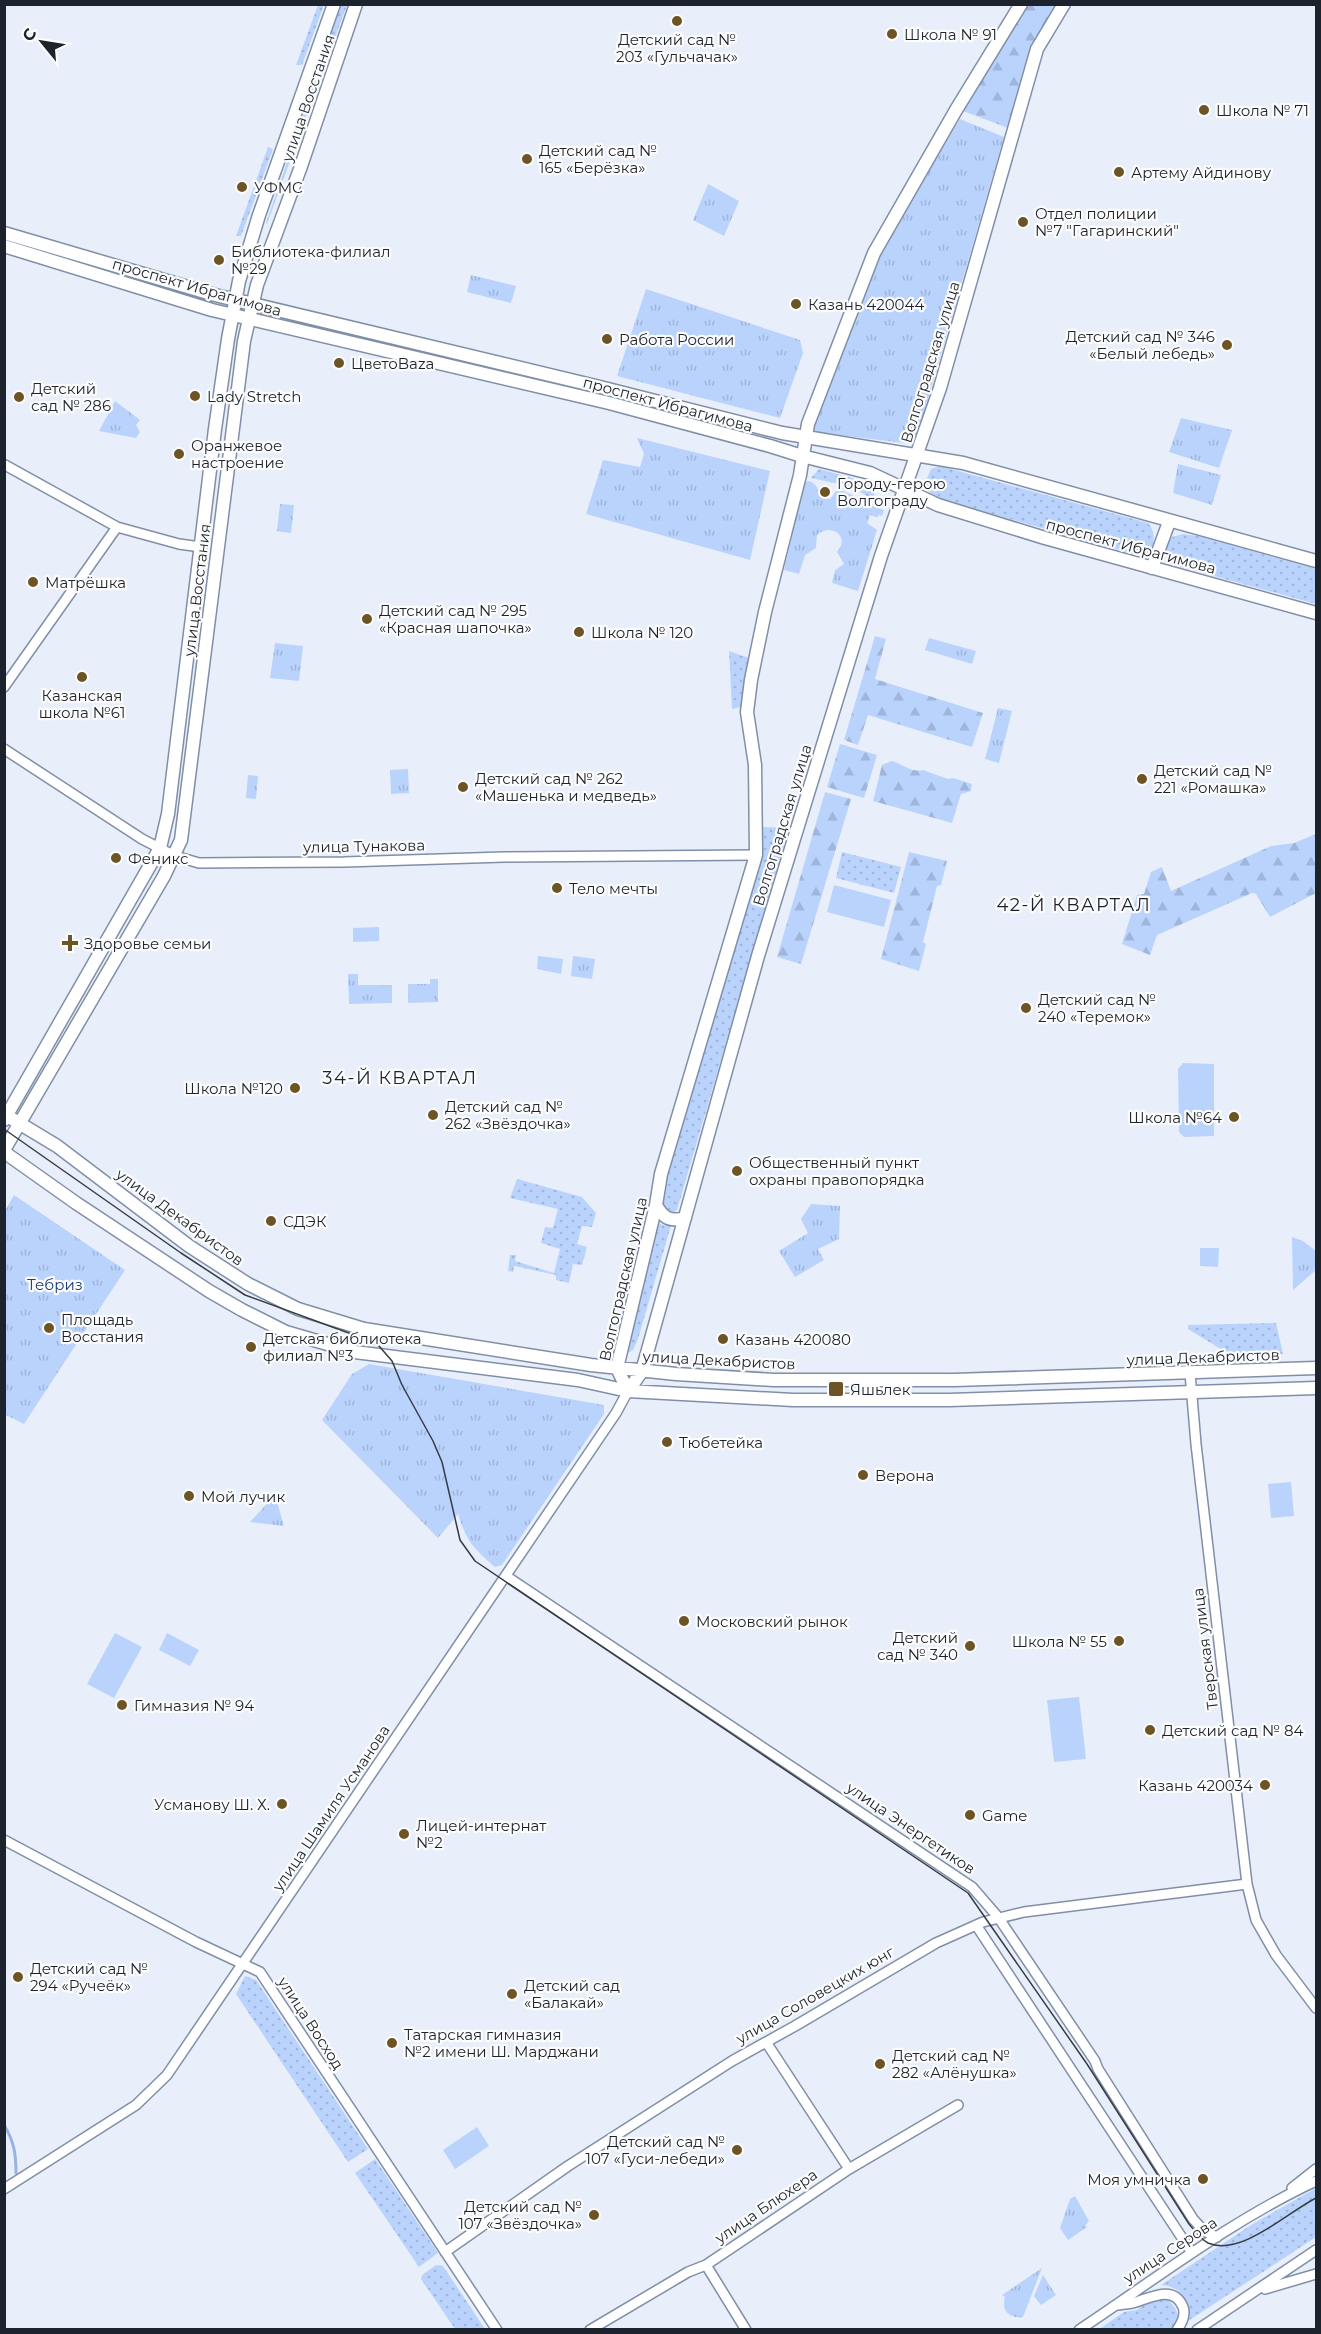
<svg xmlns="http://www.w3.org/2000/svg" width="1321" height="2334" font-family="Montserrat,sans-serif">
	<style>
		.grass { fill: url(#grass-dots) }
		.forest { fill: url(#forest-firs) }
		.park { fill: url(#park-tufts) }
		.pitch { fill: #bad3fd }
		.lines { fill: none; stroke-linecap: round; stroke-linejoin: round }
		.stream { stroke: #97b3e3; stroke-width: 3 }
		.minor-casing { stroke: #808fa7; stroke-width: 12 }
		.major-casing { stroke: #808fa7; stroke-width: 15 }
		.minor { stroke: #fff; stroke-width: 9 }
		.major { stroke: #fff; stroke-width: 12 }
		.tram { stroke: #363c45; stroke-width: 1.5 }
		.poi-dot { fill: #6d5425; stroke: #fcfcfc; stroke-width: 2 }
		.labels { text-anchor: middle; dominant-baseline: central; stroke-width: 4.5; stroke-linejoin: round; paint-order: stroke }
		.poi-label { font-size: 15px; fill: #1d232c; stroke: #fcfcfc; text-anchor: start }
		.street-label { font-size: 15px; fill: #1d232c; stroke: #fcfcfc }
		.park-label { font-size: 15px; fill: #1d3d77; stroke: #fcfcfc }
		.quarter-label { font-size: 18px; letter-spacing: 1.5px; fill: #1d232c; stroke: #fcfcfc }
	</style>
	<defs>
		<pattern id="grass-dots" width="8" height="8" patternUnits="userSpaceOnUse" patternTransform="scale(1.5)"><rect width="8" height="8" fill="#bad3fd"/><path d="M2 2h.1M6 6h.1" fill="none" stroke="#9fb5d9" stroke-width="1.8" stroke-linecap="round"/></pattern>
		<pattern id="forest-firs" width="22" height="20" patternUnits="userSpaceOnUse" patternTransform="scale(1.5)"><rect width="22" height="20" fill="#bad3fd"/><path d="M5 1l3.5 6h-7zM16 11l3.5 6h-7z" fill="#9fb5d9"/></pattern>
		<pattern id="park-tufts" width="24" height="20" patternUnits="userSpaceOnUse" patternTransform="scale(1.5)"><rect width="24" height="20" fill="#bad3fd"/><path d="M3 7l-1-3M5 7V3M7 7l1-3M15 17l-1-3M17 17v-4M19 17l1-3" fill="none" stroke="#9fb5d9"/></pattern>
	</defs>
	<rect width="100%" height="100%" fill="#e8effa"/>
	<path class="grass" d="M318,5H324L302,65H296Z
		M341,5H347L267,224L266,223Z
		M268,147L273,149L241,236H236Z
		M940,466L1148,523C1157,532 1156,553 1141,556L943,500L928,491L924,485L931,469Z
		M819,469L877,485L873,500L853,487L811,478Z
		M1183,534L1198,536L1316,569V604L1178,566C1165,558 1161,550 1172,537Z
		M729,651L749,658L741,707L732,709Z
		M762,827L789,828L677,1210L670,1214L660,1203L759,867L762,851Z
		M842,852L901,867L894,893L836,878Z
		M517,1179L582,1197L596,1213L592,1227L582,1226L577,1244L587,1247L582,1265L573,1264L569,1283L556,1280V1275L514,1266L513,1272L508,1271L510,1255H516L515,1261L554,1273L560,1249L541,1243L545,1227L553,1228L558,1209L510,1198Z
		M656,1219L659,1223L665,1226L672,1222L638,1339L633,1350L628,1353L625,1351Z
		M1276,1323L1283,1354L1234,1357L1188,1329V1325Z
		M245,1976L256,1980L368,2149L348,2162L236,1994Z
		M375,2159L438,2253L419,2267L355,2173Z
		M1316,2188V2237L1185,2323C1189,2302 1185,2287 1161,2285L1251,2225Z
		M436,2265L443,2266L485,2329H455L421,2279L422,2275Z
		M1166,2298C1177,2307 1183,2319 1172,2329L1098,2330L1124,2312L1137,2310L1149,2300Z"/>
	<path class="forest" d="M1028,5H1059L1032,49L1008,128L963,111Z
		M875,636L886,639L875,679L983,713L972,747L868,715L858,745L844,740Z
		M840,744L877,755L864,798L827,787Z
		M892,761C903,764 911,773 923,770L948,779L953,778L972,784L971,791L961,794L952,823L873,801L882,765Z
		M825,792L851,799L801,964L777,957Z
		M1316,834V893L1270,917L1256,894L1252,893L1157,935L1150,955L1122,944L1137,895L1144,894L1151,872L1162,867L1171,891L1271,846L1294,843Z
		M909,852L947,861L941,885L937,886L923,942L926,944L919,971L881,959Z"/>
	<path class="park" d="M960,119L1004,137L916,440L911,444L816,432L812,428L877,257Z
		M708,184L739,201L724,236L693,220Z
		M471,275L516,286L511,303L467,292Z
		M646,289L800,340L803,353L780,418L617,376Z
		M115,401L140,420L136,425L140,432L136,438L99,431Z
		M1181,418L1232,430L1219,468L1169,452Z
		M637,438L770,471L750,560L586,514L603,460L640,467L644,454Z
		M1178,464L1221,475L1212,505L1173,493Z
		M809,481C817,484 819,490 820,497L830,499L838,489C855,494 865,505 884,510L882,516L879,515L877,517L870,515L867,523L877,530L858,591L832,583L835,570L844,564L837,552C851,537 831,522 817,535L816,548L805,555L799,574L784,570L805,482Z
		M280,504L294,505L291,533L277,531Z
		M929,638L976,651L972,664L925,650Z
		M275,643L303,646L299,681L270,678Z
		M998,708L1012,711L999,763L985,759Z
		M408,769L409,793L391,794L390,770Z
		M248,775L258,776L256,799L246,798Z
		M573,956L595,959L592,979L571,976Z
		M348,974H358V985H392V1003L349,1004Z
		M430,979H438V1002L408,1003V984H430Z
		M14,1195L125,1270L24,1424L4,1414V1213Z
		M811,1204L840,1206L839,1239L818,1249L824,1260L795,1277L779,1251L808,1233L801,1219Z
		M1292,1237L1303,1241L1316,1251V1270L1293,1290Z
		M369,1364L604,1405V1414L502,1565L495,1567C473,1548 467,1542 458,1514L438,1538L322,1420L352,1374Z
		M275,1495L284,1526L250,1522Z
		M1075,2196L1089,2221L1085,2225L1087,2227L1068,2240L1060,2228L1070,2199Z
		M1042,2268L1023,2317C1009,2319 1001,2310 1005,2297L1002,2295Z
		M1043,2275L1056,2295L1041,2305L1034,2296Z"/>
	<path class="pitch" d="M834,885L891,900L884,927L827,912Z
		M379,927V941L353,942V928Z
		M538,956L563,959L561,974L537,969Z
		M1183,1063L1214,1064V1136L1184,1137L1179,1132L1178,1069Z
		M1200,1248H1219L1218,1267L1200,1266Z
		M1291,1482L1294,1516L1271,1518L1268,1484Z
		M115,1633L142,1647L114,1698L87,1684Z
		M167,1633L199,1650L190,1666L159,1650Z
		M1079,1697L1086,1759L1054,1762L1047,1700Z
		M477,2127L489,2146L455,2169L443,2150Z"/>
	<g class="lines">
		<path class="stream" d="M4,2125C14,2141 16,2154 16,2173"/>
		<defs>
			<path id="minor" d="M5,465L117,527L179,544L201,547
				M4,687L117,527
				M4,749L142,839L175,856L199,863L344,862L504,857L756,855
				M1190,1373L1196,1444L1247,1884L1256,1920L1276,1955L1316,2008
				M506,1576L972,1887L998,1917L1095,2061L1098,2069L1193,2219L1204,2231L1217,2237
				M4,1840L196,1942L260,1972L497,2330
				M976,1925L1192,2253
				M766,2042L849,2169
				M1292,2188L1316,2169
				M4,2189L136,2105L167,2075L616,1413L628,1391
				M445,2252L568,2166L732,2061L795,2026L936,1943L983,1922L1024,1912L1247,1884
				M706,2265L746,2330
				M1265,2289L1316,2274
				M1117,2305C1124,2304 1130,2304 1136,2302C1152,2297 1174,2285 1183,2307C1186,2315 1182,2323 1177,2330
				M590,2330L688,2272L706,2265L849,2169L958,2105
				M1079,2330C1157,2278 1232,2220 1316,2181
				M1197,2330L1316,2250"/>
			<path id="major" d="M4,233L215,295L600,387L782,433L963,463L1316,561
				M4,246L212,310L609,403L770,446L802,456L870,473L938,505L1045,538L1316,613
				M1152,568L1169,522
				M4,1114L57,1146L189,1246L248,1284L298,1309L364,1329L591,1365L676,1374L774,1380H954L1316,1368
				M4,1120L160,848L168,814L215,429L228,339L239,281L259,215L334,4
				M4,1150L164,876L181,840L244,341L257,285L300,169L356,4
				M4,1152L76,1203L209,1291L242,1310L286,1332L355,1352L578,1380L628,1391L793,1400H950L1316,1388
				M656,1205C663,1218 670,1222 685,1218
				M628,1391L617,1368L656,1205L661,1174L756,855L755,765L747,712L751,680L765,612L800,475L808,424L874,253L956,110L1021,4
				M628,1391L642,1371L758,956L881,556L940,388L1037,49L1064,4"/>
		</defs>
		<use href="#minor" class="minor-casing"/>
		<use href="#major" class="major-casing"/>
		<use href="#minor" class="minor"/>
		<use href="#major" class="major"/>
		<path class="tram" d="M4,1129L181,1253L245,1295L365,1339L379,1346L392,1361L402,1385L433,1441L442,1462L460,1540L475,1561L968,1893L1087,2064L1189,2224C1194,2230 1200,2239 1208,2243C1241,2257 1288,2212 1316,2198"/>
	</g>
	<g class="poi-dot">
		<circle cx="677" cy="21" r="6"/>
		<circle cx="892" cy="34" r="6"/>
		<circle cx="1204" cy="110" r="6"/>
		<circle cx="527" cy="159" r="6"/>
		<circle cx="1119" cy="172" r="6"/>
		<circle cx="242" cy="187" r="6"/>
		<circle cx="1023" cy="222" r="6"/>
		<circle cx="219" cy="260" r="6"/>
		<circle cx="796" cy="304" r="6"/>
		<circle cx="607" cy="339" r="6"/>
		<circle cx="1227" cy="345" r="6"/>
		<circle cx="339" cy="363" r="6"/>
		<circle cx="195" cy="396" r="6"/>
		<circle cx="19" cy="397" r="6"/>
		<circle cx="179" cy="454" r="6"/>
		<circle cx="825" cy="492" r="6"/>
		<circle cx="33" cy="582" r="6"/>
		<circle cx="367" cy="619" r="6"/>
		<circle cx="579" cy="632" r="6"/>
		<circle cx="82" cy="677" r="6"/>
		<circle cx="1142" cy="779" r="6"/>
		<circle cx="463" cy="787" r="6"/>
		<circle cx="116" cy="858" r="6"/>
		<circle cx="557" cy="888" r="6"/>
		<path d="M67 934h6v6h6v6h-6v6h-6v-6h-6v-6h6z"/>
		<circle cx="1026" cy="1008" r="6"/>
		<circle cx="295" cy="1088" r="6"/>
		<circle cx="433" cy="1115" r="6"/>
		<circle cx="1234" cy="1117" r="6"/>
		<circle cx="737" cy="1171" r="6"/>
		<circle cx="271" cy="1221" r="6"/>
		<circle cx="49" cy="1328" r="6"/>
		<circle cx="723" cy="1339" r="6"/>
		<circle cx="251" cy="1347" r="6"/>
		<rect x="828" y="1381" width="16" height="16" rx="3"/>
		<circle cx="667" cy="1442" r="6"/>
		<circle cx="863" cy="1475" r="6"/>
		<circle cx="189" cy="1496" r="6"/>
		<circle cx="684" cy="1621" r="6"/>
		<circle cx="1119" cy="1641" r="6"/>
		<circle cx="970" cy="1646" r="6"/>
		<circle cx="122" cy="1705" r="6"/>
		<circle cx="1150" cy="1730" r="6"/>
		<circle cx="1265" cy="1785" r="6"/>
		<circle cx="282" cy="1804" r="6"/>
		<circle cx="970" cy="1815" r="6"/>
		<circle cx="404" cy="1834" r="6"/>
		<circle cx="18" cy="1977" r="6"/>
		<circle cx="512" cy="1994" r="6"/>
		<circle cx="392" cy="2043" r="6"/>
		<circle cx="880" cy="2064" r="6"/>
		<circle cx="737" cy="2150" r="6"/>
		<circle cx="1203" cy="2179" r="6"/>
		<circle cx="594" cy="2215" r="6"/>
	</g>
	<g class="labels">
		<g class="poi-label">
			<text x="904" y="34">Школа № 91</text>
			<text x="677" y="39" text-anchor="middle">Детский сад №<tspan x="677" dy="17">203 «Гульчачак»</tspan></text>
			<text x="1216" y="110">Школа № 71</text>
			<text x="539" y="150">Детский сад №<tspan x="539" dy="17">165 «Берёзка»</tspan></text>
			<text x="1131" y="172">Артему Айдинову</text>
			<text x="254" y="187">УФМС</text>
			<text x="1035" y="213">Отдел полиции<tspan x="1035" dy="17">№7 "Гагаринский"</tspan></text>
			<text x="231" y="251">Библиотека-филиал<tspan x="231" dy="17">№29</tspan></text>
			<text x="808" y="304">Казань 420044</text>
			<text x="1215" y="336" text-anchor="end">Детский сад № 346<tspan x="1215" dy="17">«Белый лебедь»</tspan></text>
			<text x="619" y="339">Работа России</text>
			<text x="351" y="363">ЦветоBaza</text>
			<text x="31" y="388">Детский<tspan x="31" dy="17">сад № 286</tspan></text>
			<text x="207" y="396">Lady Stretch</text>
			<text x="191" y="445">Оранжевое<tspan x="191" dy="17">настроение</tspan></text>
			<text x="837" y="483">Городу-герою<tspan x="837" dy="17">Волгограду</tspan></text>
			<text x="45" y="582">Матрёшка</text>
			<text x="379" y="610">Детский сад № 295<tspan x="379" dy="17">«Красная шапочка»</tspan></text>
			<text x="591" y="632">Школа № 120</text>
			<text x="82" y="695" text-anchor="middle">Казанская<tspan x="82" dy="17">школа №61</tspan></text>
			<text x="1154" y="770">Детский сад №<tspan x="1154" dy="17">221 «Ромашка»</tspan></text>
			<text x="475" y="778">Детский сад № 262<tspan x="475" dy="17">«Машенька и медведь»</tspan></text>
			<text x="128" y="858">Феникс</text>
			<text x="569" y="888">Тело мечты</text>
			<text x="84" y="943">Здоровье семьи</text>
			<text x="1038" y="999">Детский сад №<tspan x="1038" dy="17">240 «Теремок»</tspan></text>
			<text x="283" y="1088" text-anchor="end">Школа №120</text>
			<text x="445" y="1106">Детский сад №<tspan x="445" dy="17">262 «Звёздочка»</tspan></text>
			<text x="1222" y="1117" text-anchor="end">Школа №64</text>
			<text x="749" y="1162">Общественный пункт<tspan x="749" dy="17">охраны правопорядка</tspan></text>
			<text x="283" y="1221">СДЭК</text>
			<text x="61" y="1319">Площадь<tspan x="61" dy="17">Восстания</tspan></text>
			<text x="263" y="1338">Детская библиотека<tspan x="263" dy="17">филиал №3</tspan></text>
			<text x="735" y="1339">Казань 420080</text>
			<text x="850" y="1389">Яшьлек</text>
			<text x="679" y="1442">Тюбетейка</text>
			<text x="875" y="1475">Верона</text>
			<text x="201" y="1496">Мой лучик</text>
			<text x="696" y="1621">Московский рынок</text>
			<text x="958" y="1637" text-anchor="end">Детский<tspan x="958" dy="17">сад № 340</tspan></text>
			<text x="1107" y="1641" text-anchor="end">Школа № 55</text>
			<text x="134" y="1705">Гимназия № 94</text>
			<text x="1162" y="1730">Детский сад № 84</text>
			<text x="1253" y="1785" text-anchor="end">Казань 420034</text>
			<text x="270" y="1804" text-anchor="end">Усманову Ш. Х.</text>
			<text x="982" y="1815">Game</text>
			<text x="416" y="1825">Лицей-интернат<tspan x="416" dy="17">№2</tspan></text>
			<text x="30" y="1968">Детский сад №<tspan x="30" dy="17">294 «Ручеёк»</tspan></text>
			<text x="524" y="1985">Детский сад<tspan x="524" dy="17">«Балакай»</tspan></text>
			<text x="404" y="2034">Татарская гимназия<tspan x="404" dy="17">№2 имени Ш. Марджани</tspan></text>
			<text x="892" y="2055">Детский сад №<tspan x="892" dy="17">282 «Алёнушка»</tspan></text>
			<text x="725" y="2141" text-anchor="end">Детский сад №<tspan x="725" dy="17">107 «Гуси-лебеди»</tspan></text>
			<text x="1191" y="2179" text-anchor="end">Моя умничка</text>
			<text x="582" y="2206" text-anchor="end">Детский сад №<tspan x="582" dy="17">107 «Звёздочка»</tspan></text>
		</g>
		<g class="street-label">
			<text transform="translate(308 98) rotate(-71)">улица Восстания</text>
			<text transform="translate(197 287) rotate(16)">проспект Ибрагимова</text>
			<text transform="translate(930 362) rotate(-73)">Волгоградская улица</text>
			<text transform="translate(668 404) rotate(15)">проспект Ибрагимова</text>
			<text transform="translate(1131 546) rotate(15)">проспект Ибрагимова</text>
			<text transform="translate(197 590) rotate(-83)">улица Восстания</text>
			<text transform="translate(782 825) rotate(-73)">Волгоградская улица</text>
			<text transform="translate(364 846) rotate(-1)">улица Тунакова</text>
			<text transform="translate(180 1217) rotate(36)">улица Декабристов</text>
			<text transform="translate(623 1279) rotate(-77)">Волгоградская улица</text>
			<text transform="translate(1203 1357) rotate(-2)">улица Декабристов</text>
			<text transform="translate(719 1360) rotate(3)">улица Декабристов</text>
			<text transform="translate(1205 1649) rotate(-97)">Тверская улица</text>
			<text transform="translate(331 1808) rotate(-56)">улица Шамиля Усманова</text>
			<text transform="translate(911 1828) rotate(34)">улица Энергетиков</text>
			<text transform="translate(815 1995) rotate(-30)">улица Соловецких юнг</text>
			<text transform="translate(311 2023) rotate(57)">улица Восход</text>
			<text transform="translate(766 2206) rotate(-34)">улица Блюхера</text>
			<text transform="translate(1170 2250) rotate(-33)">улица Серова</text>
		</g>
		<g class="park-label">
			<text x="55" y="1284">Тебриз</text>
		</g>
		<g class="quarter-label">
			<text x="1074" y="905">42-Й КВАРТАЛ</text>
			<text x="400" y="1078">34-Й КВАРТАЛ</text>
		</g>
	</g>
	<rect width="1321" height="2334" fill="none" stroke="#1d232c" stroke-width="12"/>
	<g transform="translate(42 42) rotate(300)" stroke="#fcfcfc" stroke-width="4.5" paint-order="stroke">
	<path d="M0-4.5L10 22L0 15L-10 22Z" fill="#1d232c"/>
	<text y="-9" font-size="16" font-weight="bold" text-anchor="middle" fill="#1d232c">С</text>
	</g>
</svg>
